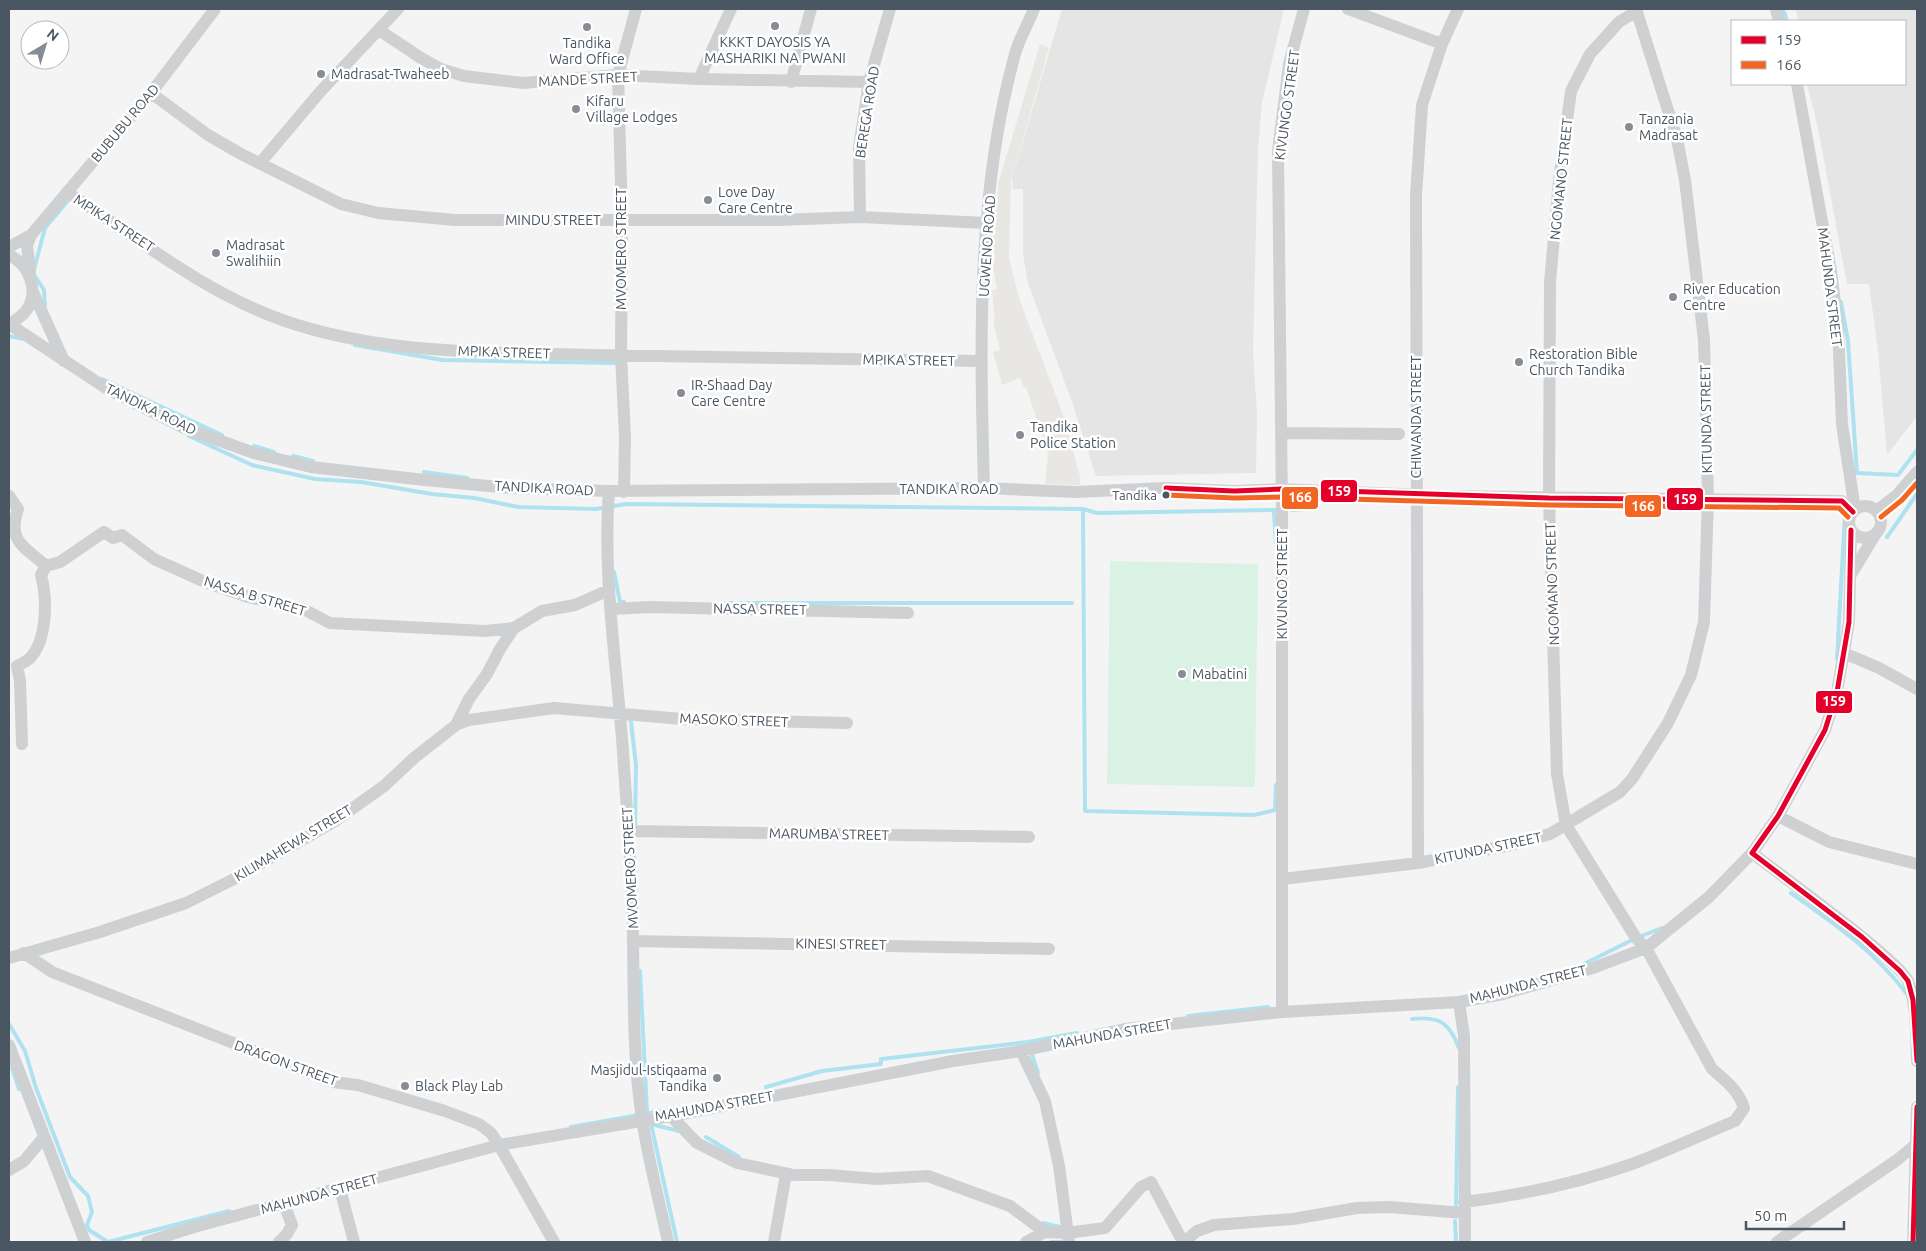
<svg xmlns="http://www.w3.org/2000/svg" width="1926" height="1251" font-family="Ubuntu,sans-serif">
	<style>
		.commercial { fill: #e8e7e3 }
		.education { fill: #e6e5e6 }
		.green { fill: #d9f2e3 }
		.lines { fill: none; stroke-linecap: round; stroke-linejoin: round }
		.stream { stroke: #aee2f0; stroke-width: 4 }
		.minor { stroke: #ced0d2; stroke-width: 12 }
		.bus-1-casing { stroke: #fff; stroke-width: 9 }
		.bus-2-casing { stroke: #fff; stroke-width: 9 }
		.bus-1 { stroke: #e4002b; stroke-width: 5 }
		.bus-2 { stroke: #f26522; stroke-width: 5 }
		.poi-dot { fill: #868d94; stroke: #fff; stroke-width: 2 }
		.bus-dot { fill: #4a5661; stroke: #fff; stroke-width: 2 }
		.labels { text-anchor: middle; dominant-baseline: central; stroke-width: 5; stroke-linejoin: round; paint-order: stroke }
		.bus-label { font-size: 13px; fill: #4a5661; stroke: #fff; text-anchor: end }
		.poi-label { font-size: 14px; fill: #4a5661; stroke: #fff; text-anchor: start }
		.street-label { font-size: 14px; fill: #4a5661; stroke: #fff }
		.line-badge { stroke: #fff; stroke-width: 2 }
		.badge-label { font-size: 14px; text-anchor: middle; font-weight: bold; fill: #fff }
	</style>
	<rect width="100%" height="100%" fill="#f4f4f4"/>
	<path class="commercial" d="M1040,44L1049,48L1011,180L1009,257L1019,298L1062,412L1080,476V485L1045,484L1048,453L1026,387L1024,388L1020,378L1002,385L993,352L1000,350L993,321H995L992,290L997,289L992,262L995,261L993,242L999,181Z"/>
	<path class="education" d="M1062,9H1284L1262,103L1258,148L1253,351L1257,414L1256,473L1096,476L1073,405L1027,280L1023,253V189H1013L1012,178Z
		M1795,9H1917V416L1887,455L1878,351L1869,284H1847L1818,128L1807,84H1905V21H1799Z"/>
	<path class="green" d="M1110,561L1258,564L1255,787L1107,784Z"/>
	<g class="lines">
		<path class="stream" d="M1783,9L1787,21
			M1841,302L1848,341L1857,473L1898,475L1917,450
			M45,306L44,290L33,273L45,228L71,197
			M9,336L24,339
			M355,345L442,360L617,363
			M102,379L222,435
			M189,436L252,465L315,479L361,482L432,494L474,498L518,507L596,509L626,504L1083,509L1097,513L1276,510
			M254,446L274,452
			M293,456L313,461
			M424,472L467,478
			M1083,509L1085,811L1254,815L1275,810L1276,785
			M1292,510L1305,509
			M1274,511L1276,546
			M1887,537L1917,494
			M614,572L620,602H624
			M726,603H1072
			M1837,659L1845,512
			M631,722L636,765L635,829
			M1791,893C1836,925 1873,950 1907,994
			M1582,965L1636,938L1662,928
			M640,971L647,1112
			M1188,1016L1268,1007
			M1412,1019C1439,1016 1449,1022 1459,1048
			M9,1024L25,1051L36,1088L70,1177L88,1196L92,1212L87,1225L89,1230L108,1242L229,1211
			M1031,1051L1038,1073
			M12,1068L19,1089
			M757,1093L768,1091L766,1087L822,1071L881,1064V1059L1028,1042L1077,1033
			M571,1127L684,1107
			M706,1137L739,1157
			M1456,1208L1458,1087
			M1455,1221L1456,1242
			M1043,1223L1060,1227
			M677,1242L651,1124L679,1131
			M1051,1242H1066"/>
		<path class="minor" d="M1348,9L1442,44
			M1776,9L1779,21
			M379,30L421,58L441,69L464,76L523,83L618,75L699,79L869,82
			M699,79L731,9
			M791,82L811,9
			M1797,84L1831,271L1838,327L1842,424L1855,510
			M151,93L208,135L241,154L341,204L378,213L455,220H777L860,217L987,223
			M260,163L320,92L398,9
			M67,192C137,238 205,293 285,321C384,355 489,352 593,355C722,358 851,359 981,361
			M860,217L859,148L869,82L890,9
			M9,247L31,235L151,93L215,9
			M9,255C29,264 41,293 25,312C21,317 14,321 9,325
			M30,271L27,245L31,235
			M33,292L64,361
			M9,324L109,390L182,427L254,453L311,467L425,480L510,488L609,491L984,488L1075,492L1166,488L1234,491L1281,489L1446,496L1842,501L1853,512
			M1281,433L1399,434
			M984,488C980,345 976,194 1015,54C1019,39 1028,24 1034,9
			M609,491C602,583 619,677 624,768C628,826 633,884 633,942C634,999 633,1056 641,1112C647,1156 659,1199 668,1242
			M624,492L625,437L621,355L622,219L618,75L636,9
			M9,496L18,509C7,542 24,546 46,566
			M1849 522a16 16 0 1 1 32 0a16 16 0 1 1-32 0Z
			M1876,511L1897,495L1917,472
			M1852,573L1875,535
			M612,609L651,607L908,613
			M1844,653L1879,668L1917,689
			M456,725L469,699L487,674L500,649L514,628L542,611L575,605L609,590
			M22,744L20,681L17,666C21,664 27,661 30,658C48,639 47,597 41,575L46,566L60,562L104,532L113,538L122,535L154,559L205,582L248,597L303,609L330,623L485,631L514,628
			M1778,816L1829,842L1917,864
			M628,831L1029,837
			M1752,853C1777,872 1900,961 1908,981C1917,1006 1916,1034 1917,1061
			M1418,863L1416,196L1422,105L1442,44L1458,9
			M1282,879L1418,863L1511,845L1550,834L1620,792L1632,779L1668,723L1691,675L1704,622L1708,498L1704,340L1685,180L1677,139L1636,9
			M633,941L1049,949
			M24,953L52,972L333,1082L358,1085L445,1111L479,1124L491,1133L499,1145L554,1242
			M9,958L100,932L186,903L232,880L335,821L384,786L414,758L456,725L469,720L554,708L682,719L847,723
			M1459,1002L1464,1036L1465,1242
			M1282,1012V510L1278,151L1289,64L1304,9
			M9,1045L85,1242
			M1021,1051L1045,1101L1059,1166L1069,1242
			M671,1116L697,1143L737,1163L794,1175H829L877,1179L928,1176L1010,1206L1045,1232
			M9,1170L24,1161L44,1137
			M340,1189L354,1242
			M1464,1202C1522,1195 1578,1183 1632,1164C1667,1151 1701,1135 1735,1121L1744,1108C1739,1091 1725,1080 1712,1069L1646,948L1636,938L1566,825L1557,774L1549,498L1550,282L1559,181L1571,91L1590,54L1619,22L1637,11
			M147,1242L194,1227L499,1145L671,1116L953,1061L1021,1051L1125,1029L1282,1012L1459,1002L1503,994L1593,968L1646,948L1709,897L1752,853L1778,816L1825,730L1837,692L1849,622L1851,530
			M279,1242L287,1234L292,1225L284,1204
			M774,1242L786,1174
			M1026,1242L1045,1232L1067,1233L1105,1228L1141,1187L1151,1182L1183,1242
			M1184,1242L1197,1231L1214,1225L1293,1219L1357,1208L1389,1207L1464,1213
			M1777,1242L1897,1160L1915,1145
			M1913,1242L1917,1107"/>
		<defs>
			<path id="bus-1" d="M1166,488L1234,491L1281,489L1549,498L1842,501L1853,512
				M1752,853L1778,816L1825,730L1837,692L1849,622L1851,530
				M1752,853L1862,937L1900,971L1908,981L1913,1000L1917,1061
				M1913,1242L1917,1107"/>
			<path id="bus-2" d="M1166,495L1234,498L1281,497L1549,505L1839,508L1848,517
				M1881,517L1902,500L1917,483"/>
		</defs>
		<use href="#bus-1" class="bus-1-casing"/>
		<use href="#bus-2" class="bus-2-casing"/>
		<use href="#bus-1" class="bus-1"/>
		<use href="#bus-2" class="bus-2"/>
	</g>
	<g class="poi-dot">
		<circle cx="775" cy="26" r="5"/>
		<circle cx="587" cy="27" r="5"/>
		<circle cx="321" cy="74" r="5"/>
		<circle cx="576" cy="109" r="5"/>
		<circle cx="1629" cy="127" r="5"/>
		<circle cx="708" cy="200" r="5"/>
		<circle cx="216" cy="253" r="5"/>
		<circle cx="1673" cy="297" r="5"/>
		<circle cx="1519" cy="362" r="5"/>
		<circle cx="681" cy="393" r="5"/>
		<circle cx="1020" cy="435" r="5"/>
		<circle cx="1182" cy="674" r="5"/>
		<circle cx="717" cy="1078" r="5"/>
		<circle cx="405" cy="1086" r="5"/>
	</g>
	<circle class="bus-dot" cx="1166" cy="495" r="4.5"/>
	<g class="labels">
		<g class="bus-label">
			<text x="1157" y="495">Tandika</text>
		</g>
		<g class="poi-label">
			<text x="775" y="42" text-anchor="middle">KKKT DAYOSIS YA<tspan x="775" dy="16">MASHARIKI NA PWANI</tspan></text>
			<text x="587" y="43" text-anchor="middle">Tandika<tspan x="587" dy="16">Ward Office</tspan></text>
			<text x="331" y="74">Madrasat-Twaheeb</text>
			<text x="586" y="101">Kifaru<tspan x="586" dy="16">Village Lodges</tspan></text>
			<text x="1639" y="119">Tanzania<tspan x="1639" dy="16">Madrasat</tspan></text>
			<text x="718" y="192">Love Day<tspan x="718" dy="16">Care Centre</tspan></text>
			<text x="226" y="245">Madrasat<tspan x="226" dy="16">Swalihiin</tspan></text>
			<text x="1683" y="289">River Education<tspan x="1683" dy="16">Centre</tspan></text>
			<text x="1529" y="354">Restoration Bible<tspan x="1529" dy="16">Church Tandika</tspan></text>
			<text x="691" y="385">IR-Shaad Day<tspan x="691" dy="16">Care Centre</tspan></text>
			<text x="1030" y="427">Tandika<tspan x="1030" dy="16">Police Station</tspan></text>
			<text x="1192" y="674">Mabatini</text>
			<text x="707" y="1070" text-anchor="end">Masjidul-Istiqaama<tspan x="707" dy="16">Tandika</tspan></text>
			<text x="415" y="1086">Black Play Lab</text>
		</g>
		<g class="street-label">
			<text transform="translate(588 79) rotate(-3)">MANDE STREET</text>
			<text transform="translate(1287 105) rotate(-82)">KIVUNGO STREET</text>
			<text transform="translate(867 112) rotate(-81)">BEREGA ROAD</text>
			<text transform="translate(125 123) rotate(-50)">BUBUBU ROAD</text>
			<text transform="translate(1561 179) rotate(-84)">NGOMANO STREET</text>
			<text x="553" y="220">MINDU STREET</text>
			<text transform="translate(114 223) rotate(33)">MPIKA STREET</text>
			<text transform="translate(987 246) rotate(-86)">UGWENO ROAD</text>
			<text transform="translate(621 249) rotate(-90)">MVOMERO STREET</text>
			<text transform="translate(1830 287) rotate(83)">MAHUNDA STREET</text>
			<text transform="translate(504 352) rotate(2)">MPIKA STREET</text>
			<text transform="translate(909 360) rotate(1)">MPIKA STREET</text>
			<text transform="translate(151 409) rotate(26)">TANDIKA ROAD</text>
			<text transform="translate(1416 417) rotate(-90)">CHIWANDA STREET</text>
			<text transform="translate(1706 419) rotate(-91)">KITUNDA STREET</text>
			<text transform="translate(544 488) rotate(3)">TANDIKA ROAD</text>
			<text x="949" y="489">TANDIKA ROAD</text>
			<text transform="translate(1282 584) rotate(-90)">KIVUNGO STREET</text>
			<text transform="translate(1552 584) rotate(-92)">NGOMANO STREET</text>
			<text transform="translate(255 596) rotate(17)">NASSA B STREET</text>
			<text transform="translate(760 609) rotate(1)">NASSA STREET</text>
			<text transform="translate(734 720) rotate(2)">MASOKO STREET</text>
			<text transform="translate(829 834) rotate(1)">MARUMBA STREET</text>
			<text transform="translate(293 843) rotate(-31)">KILIMAHEWA STREET</text>
			<text transform="translate(1488 848) rotate(-12)">KITUNDA STREET</text>
			<text transform="translate(630 868) rotate(-93)">MVOMERO STREET</text>
			<text transform="translate(841 944) rotate(1)">KINESI STREET</text>
			<text transform="translate(1528 984) rotate(-14)">MAHUNDA STREET</text>
			<text transform="translate(1112 1034) rotate(-10)">MAHUNDA STREET</text>
			<text transform="translate(286 1063) rotate(20)">DRAGON STREET</text>
			<text transform="translate(714 1106) rotate(-10)">MAHUNDA STREET</text>
			<text transform="translate(319 1194) rotate(-15)">MAHUNDA STREET</text>
		</g>
	</g>
	<g class="line-badge">
		<rect x="1320" y="479" width="38" height="24" rx="5" fill="#e4002b"/>
		<rect x="1281" y="486" width="38" height="24" rx="5" fill="#f26522"/>
		<rect x="1666" y="487" width="38" height="24" rx="5" fill="#e4002b"/>
		<rect x="1624" y="494" width="38" height="24" rx="5" fill="#f26522"/>
		<rect x="1815" y="690" width="38" height="24" rx="5" fill="#e4002b"/>
	</g>
	<g class="badge-label">
		<text x="1339" y="496">159</text>
		<text x="1300" y="502">166</text>
		<text x="1685" y="504">159</text>
		<text x="1643" y="511">166</text>
		<text x="1834" y="706">159</text>
	</g>
	<rect width="1926" height="1251" fill="none" stroke="#4a5661" stroke-width="20"/>
	<rect x="1731" y="20" width="175" height="65" fill="#ffffff" stroke="#b7bbc0"/>
	<rect x="1741" y="36" width="25" height="8" fill="#e4002b" stroke="#b7bbc0"/>
	<text x="1776" y="45" font-size="15" fill="#4a5661">159</text>
	<rect x="1741" y="61" width="25" height="8" fill="#f26522" stroke="#b7bbc0"/>
	<text x="1776" y="70" font-size="15" fill="#4a5661">166</text>
	<g transform="translate(45 45) rotate(38)"><circle r="24" fill="#ffffff" stroke="#b7bbc0"/>
	<path d="M0-4L9 19L0 12L-9 19Z" fill="#868d94"/>
	<text y="-8" font-size="14" font-weight="bold" text-anchor="middle" fill="#4a5661">N</text>
	</g>
	<path d="M1746 1221v8h98v-8" fill="none" stroke="#4a5661" stroke-width="2.5"/>
	<text x="1754" y="1221" font-size="15" fill="#4a5661" stroke="#ffffff" stroke-width="4" paint-order="stroke">50 m</text>
</svg>
